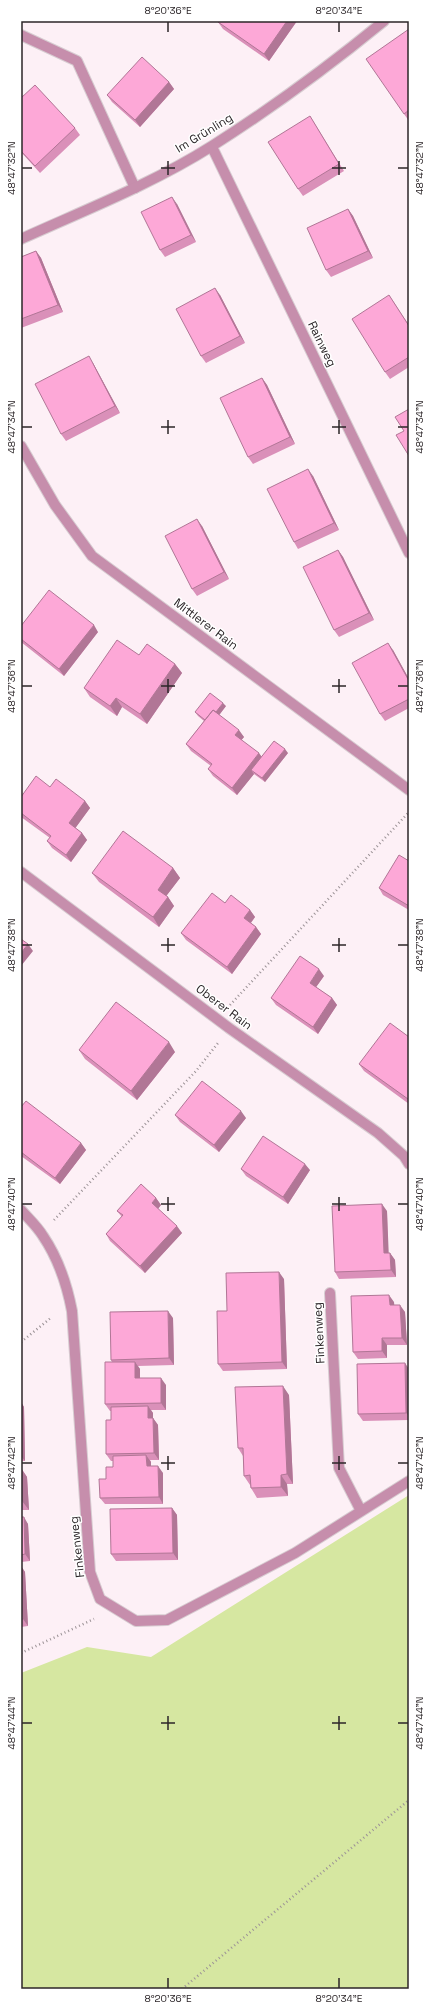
<svg xmlns="http://www.w3.org/2000/svg" width="430" height="2010" font-family="'Space Grotesk',sans-serif">
	<style>
		.green { fill: #d6e7a1 }
		.lines { fill: none; stroke-linecap: round; stroke-linejoin: round }
		.lane-casing { stroke: #d7ccd1; stroke-width: 12 }
		.street-casing { stroke: #d7ccd1; stroke-width: 12 }
		.path { stroke: #9b9296; stroke-width: 2.5; stroke-dasharray: 1 3; stroke-linecap: butt }
		.lane { stroke: #c68eac; stroke-width: 10 }
		.street { stroke: #c68eac; stroke-width: 10 }
		.wall { fill: #da90b9 }
		.shaded-wall { fill: #b17696 }
		.building { fill: #fda8d7; stroke: #b17696 }
		.ticks { fill: none; stroke: #2c2629; stroke-width: 1.5 }
		.labels { text-anchor: middle; dominant-baseline: central; stroke-width: 3; stroke-linejoin: round; paint-order: stroke }
		.street-label { font-size: 12px; fill: #2c2629; stroke: #fff }
		.neatline { fill: none; stroke: #2c2629; stroke-width: 1.5 }
		.ticks-label { font-size: 10px; text-anchor: middle; fill: #2c2629 }
	</style>
	<rect width="100%" height="100%" fill="#fdf0f6"/>
	<path class="green" d="M409,1495V1989H21V1673L87,1647L151,1657Z"/>
	<g class="lines">
		<defs>
			<path id="lane" d="M21,35L77,61L135,188"/>
			<path id="street" d="M212,147L409,553
				M21,239C85,210 152,184 212,146C272,108 329,66 384,21
				M21,446L55,505L92,556L409,790
				M21,872L229,1028L378,1133L404,1156L409,1164
				M21,1210C28,1218 37,1226 43,1236C58,1258 67,1285 72,1311L90,1572L100,1599L136,1621L167,1620L295,1553L409,1481
				M330,1293L339,1468L361,1511"/>
		</defs>
		<use href="#lane" class="lane-casing"/>
		<use href="#street" class="street-casing"/>
		<path class="path" d="M230,1005L409,812
			M54,1220L196,1071L218,1043
			M21,1342L52,1317
			M21,1653L94,1619
			M182,1989L409,1800"/>
		<use href="#lane" class="lane"/>
		<use href="#street" class="street"/>
	</g>
	<path class="wall" d="M297,21L269,61L223,29L218,22Z
		M409,29V121L404,114Z
		M169,82L174,89L140,127L112,102L107,95Z
		M21,98L75,128L80,135L40,173L21,152Z
		M310,116L344,171L303,196L298,189Z
		M177,204L196,242L165,257L160,250Z
		M348,209L353,216L373,258L331,277L326,270Z
		M36,251L41,258L63,312L21,328V257Z
		M220,295L245,343L206,363L201,356Z
		M389,295L409,325V367L390,379L385,372Z
		M93,363L120,413L66,441L61,434Z
		M262,378L267,385L295,444L253,464L248,457Z
		M313,476L339,530L298,549L294,542Z
		M202,526L229,579L197,596L192,589Z
		M338,550L343,557L374,620L339,637L334,630Z
		M21,626L98,632L64,676L21,642Z
		M393,650L409,679V708L385,721L380,714Z
		M139,655L175,664L182,673L147,724L122,707L117,716L90,697L84,688Z
		M226,706L219,715L244,737L241,740L262,757L288,753L265,782L254,774L237,795L213,776L208,769L211,766L191,751L186,744L204,721L198,716L195,712Z
		M50,787L85,801L90,808L75,828L82,833L87,840L71,862L52,848L47,841L50,838L21,817V797Z
		M409,861V910L383,895L379,888Z
		M173,868L180,878L166,896L168,897L174,906L159,927L99,882L92,873Z
		M225,903L250,910L255,917L251,923L256,927L261,934L232,974L186,940L181,933Z
		M324,976L316,987L332,998L337,1005L318,1034L276,1005L271,998Z
		M409,1037V1104L364,1071L359,1064Z
		M79,1050L175,1052L137,1100L85,1059Z
		M21,1107L81,1143L86,1150L60,1184L21,1156Z
		M175,1115L246,1118L219,1152L180,1122Z
		M241,1169L310,1170L288,1204L246,1176Z
		M156,1198L161,1205L158,1209L182,1233L145,1273L110,1241L106,1234L122,1217L117,1211Z
		M387,1211L388,1253H390L395,1260L396,1277L339,1279L335,1272Z
		M284,1279L287,1369L223,1371L218,1364Z
		M394,1302V1305L405,1312L407,1345H387V1358L358,1359L353,1352Z
		M173,1318L174,1365L138,1366L140,1369V1378L166,1385V1410H151L153,1413V1418L158,1425L159,1460H150L151,1462V1466L163,1473V1504H105L100,1498L106,1479L113,1467V1461H111L106,1454L111,1420V1411H110L105,1404L112,1362L111,1360Z
		M409,1369V1420L363,1421L358,1414Z
		M289,1395L293,1484H287L288,1496L257,1498L251,1488L250,1485L244,1476L243,1456L238,1448Z
		M21,1402L24,1407L25,1461H21Z
		M21,1468L27,1477L29,1510H21Z
		M172,1508L177,1515L178,1560L116,1561L111,1554Z
		M21,1517L28,1524L30,1561L21,1562Z
		M21,1566L25,1572L28,1626L21,1627Z"/>
	<path class="shaded-wall" d="M287,21H297L269,61L264,54Z
		M169,82L174,89L140,127L135,120Z
		M172,197L177,204L196,242L191,235Z
		M348,209L353,216L373,258L368,251Z
		M36,251L41,258L63,312L58,305Z
		M215,288L220,295L245,343L240,336Z
		M89,356L93,363L120,413L115,406Z
		M262,378L267,385L295,444L290,437Z
		M308,469L313,476L339,530L334,523Z
		M197,519L202,526L229,579L224,572Z
		M338,550L343,557L374,620L369,613Z
		M94,625L98,632L64,676L59,669Z
		M388,643L393,650L409,679V681Z
		M175,664L182,673L147,724L140,714Z
		M116,698L122,707L117,716L110,706Z
		M223,703L226,706L211,726L208,722Z
		M239,730L244,737L240,742L235,735Z
		M285,749L288,753L265,782L262,778Z
		M259,753L264,760L251,770L254,774L237,795L232,788Z
		M85,801L90,808L74,830L69,823Z
		M82,833L87,840L71,862L66,855Z
		M173,868L180,878L164,899L158,890Z
		M168,897L174,906L159,927L153,917Z
		M250,910L255,917L249,925L244,918Z
		M256,927L261,934L232,974L227,967Z
		M28,944L33,951L21,966V953Z
		M319,969L324,976L314,990L310,983Z
		M332,998L337,1005L318,1034L313,1027Z
		M169,1042L175,1052L137,1100L131,1091Z
		M241,1111L246,1118L219,1152L214,1145Z
		M81,1143L86,1150L60,1184L55,1178Z
		M305,1164L310,1170L288,1204L283,1197Z
		M156,1198L161,1205L157,1210L152,1203Z
		M382,1204L387,1211L389,1260L384,1253Z
		M177,1226L182,1233L145,1273L140,1266Z
		M390,1253L395,1260L396,1277L391,1270Z
		M279,1272L284,1279L287,1369L282,1362Z
		M389,1295L394,1302L395,1312L390,1305Z
		M400,1305L405,1312L407,1345L402,1338Z
		M168,1311L173,1318L174,1365L169,1358Z
		M382,1338L387,1345V1358L382,1351Z
		M135,1362L140,1369V1385L135,1378Z
		M405,1363L409,1369V1416L406,1413Z
		M161,1378L166,1385V1410L161,1403Z
		M283,1386L289,1395L293,1484L287,1474Z
		M21,1402L24,1407L25,1461L21,1456Z
		M148,1406L153,1413V1425L148,1418Z
		M153,1418L158,1425L159,1460L154,1453Z
		M146,1455L151,1462V1473L147,1466Z
		M158,1466L163,1473V1504L159,1497Z
		M21,1468L27,1477L29,1510L22,1501Z
		M281,1475L287,1484L288,1496L281,1487Z
		M172,1508L177,1515L178,1560L173,1553Z
		M24,1517L28,1524L30,1561L25,1554Z
		M21,1566L25,1572L28,1626L23,1619Z"/>
	<path class="building" d="M218,21H287L264,54L218,22Z
		M409,29V110L404,114L366,59Z
		M142,57L169,82L135,120L107,95Z
		M35,85L75,128L35,166L21,151V98Z
		M310,116L339,164L298,189L268,142Z
		M172,197L191,235L160,250L141,212Z
		M348,209L368,251L326,270L307,228Z
		M36,251L58,305L21,319V257Z
		M215,288L240,336L201,356L176,309Z
		M389,295L409,326V357L385,372L352,319Z
		M89,356L115,406L61,434L35,384Z
		M262,378L290,437L248,457L220,398Z
		M409,409V456L396,435L404,431L395,417Z
		M308,469L334,523L294,542L267,489Z
		M197,519L224,572L192,589L165,536Z
		M338,550L369,613L334,630L303,567Z
		M49,590L94,625L59,669L21,639V626Z
		M117,640L139,655L147,644L175,664L140,714L116,698L110,706L84,688Z
		M388,643L409,681V699L380,714L352,663Z
		M210,693L223,703L216,712L213,710L205,720L195,712Z
		M213,710L239,730L235,735L259,753L232,788L208,769L212,764L186,744Z
		M274,741L285,749L262,778L251,770Z
		M36,776L50,787L56,779L85,801L69,823L82,833L66,855L47,841L51,836L21,813V797Z
		M123,831L173,868L158,890L168,897L153,917L92,873Z
		M399,855L409,861V906L379,888Z
		M212,893L225,903L231,895L250,910L244,918L256,927L227,967L181,933Z
		M21,939L28,944L21,953Z
		M300,956L319,969L310,983L332,998L313,1027L271,998Z
		M116,1002L169,1042L131,1091L79,1050Z
		M390,1023L409,1037V1097L408,1099L359,1064Z
		M202,1081L241,1111L214,1145L175,1115Z
		M26,1101L81,1143L55,1178L21,1152V1107Z
		M263,1136L305,1164L283,1197L241,1169Z
		M141,1184L156,1198L152,1203L177,1226L140,1266L106,1234L123,1215L117,1211Z
		M382,1204L384,1253H390L391,1270L335,1272L332,1206Z
		M279,1272L282,1362L218,1364L217,1311H227L226,1273Z
		M389,1295L390,1305H400L402,1338H382V1351L353,1352L351,1296Z
		M168,1311L169,1358L111,1360L110,1312Z
		M105,1362H135V1378H161V1403L105,1404Z
		M405,1363L406,1413L358,1414L357,1364Z
		M283,1386L287,1474L281,1475V1487L251,1488L250,1475L244,1476L243,1448H238L235,1387Z
		M148,1406V1418H153L154,1453L106,1454V1420H111V1407Z
		M146,1455L147,1466H158L159,1497L100,1498L99,1479H106V1467H113V1456Z
		M21,1473L22,1501H21Z
		M172,1508L173,1553L111,1554L110,1509Z
		M21,1517H24L25,1554L21,1555Z
		M21,1577L23,1619H21Z"/>
	<path class="ticks" d="M168,22V32M339,22V32M168,161V175M339,161V175M22,168H32M161,168H175M332,168H346M398,168H408M168,420V434M339,420V434M22,427H32M161,427H175M332,427H346M398,427H408M168,679V693M339,679V693M22,686H32M161,686H175M332,686H346M398,686H408M168,938V952M339,938V952M22,945H32M161,945H175M332,945H346M398,945H408M168,1197V1211M339,1197V1211M22,1204H32M161,1204H175M332,1204H346M398,1204H408M168,1456V1470M339,1456V1470M22,1463H32M161,1463H175M332,1463H346M398,1463H408M168,1716V1730M339,1716V1730M22,1723H32M161,1723H175M332,1723H346M398,1723H408M168,1978V1988M339,1978V1988"/>
	<g class="labels">
		<g class="street-label">
			<text transform="translate(204 133) rotate(-31)">Im Grünling</text>
			<text transform="translate(322 344) rotate(64)">Rainweg</text>
			<text transform="translate(206 624) rotate(37)">Mittlerer Rain</text>
			<text transform="translate(224 1007) rotate(37)">Oberer Rain</text>
			<text transform="translate(319 1333) rotate(-93)">Finkenweg</text>
			<text transform="translate(77 1547) rotate(-96)">Finkenweg</text>
		</g>
	</g>
	<rect width="430" height="2010" fill="none" stroke="#ffffff" stroke-width="44"/>
	<rect x="22" y="22" width="386" height="1966" class="neatline"/>
	<g class="ticks-label">
		<text x="168" y="14">8°20'36"E</text>
		<text x="339" y="14">8°20'34"E</text>
		<text transform="translate(419 168) rotate(-90)" y="4">48°47'32"N</text>
		<text transform="translate(11 168) rotate(-90)" y="4">48°47'32"N</text>
		<text transform="translate(11 427) rotate(-90)" y="4">48°47'34"N</text>
		<text transform="translate(419 427) rotate(-90)" y="4">48°47'34"N</text>
		<text transform="translate(11 686) rotate(-90)" y="4">48°47'36"N</text>
		<text transform="translate(419 686) rotate(-90)" y="4">48°47'36"N</text>
		<text transform="translate(11 945) rotate(-90)" y="4">48°47'38"N</text>
		<text transform="translate(419 945) rotate(-90)" y="4">48°47'38"N</text>
		<text transform="translate(419 1204) rotate(-90)" y="4">48°47'40"N</text>
		<text transform="translate(11 1204) rotate(-90)" y="4">48°47'40"N</text>
		<text transform="translate(11 1463) rotate(-90)" y="4">48°47'42"N</text>
		<text transform="translate(419 1463) rotate(-90)" y="4">48°47'42"N</text>
		<text transform="translate(419 1723) rotate(-90)" y="4">48°47'44"N</text>
		<text transform="translate(11 1723) rotate(-90)" y="4">48°47'44"N</text>
		<text x="168" y="2002">8°20'36"E</text>
		<text x="339" y="2002">8°20'34"E</text>
	</g>
</svg>
